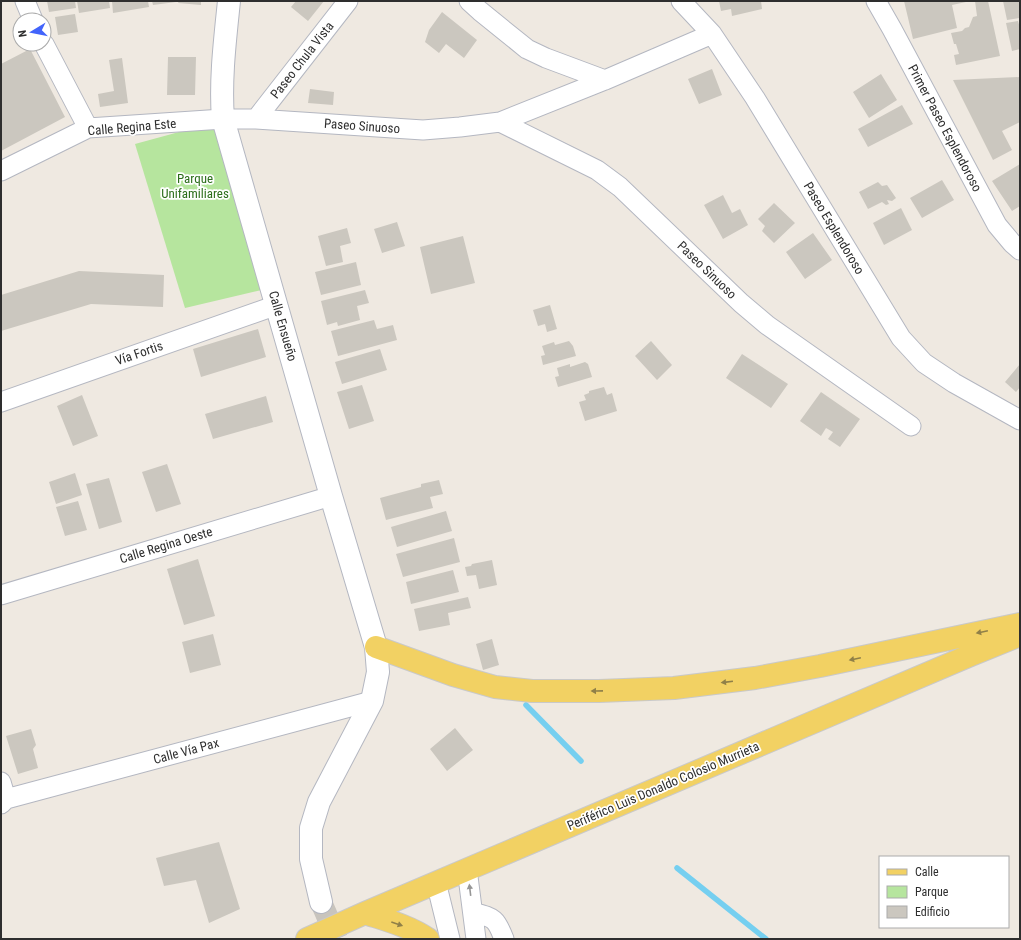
<svg xmlns="http://www.w3.org/2000/svg" width="1021" height="940" font-family="'Roboto Condensed',sans-serif">
	<style>
		.green { fill: #b6e59e }
		.lines { fill: none; stroke-linecap: round; stroke-linejoin: round }
		.stream { stroke: #75cff0; stroke-width: 5.5 }
		.building { fill: #cbc7bf }
		.secondary-tunnel { stroke: #c8c4bd; stroke-width: 22; stroke-dasharray: 22 11; stroke-linecap: butt }
		.street-casing { stroke: #b4b7c1; stroke-width: 21 }
		.secondary-casing { stroke: #b4b7c1; stroke-width: 24 }
		.primary-casing { stroke: #c9c9c9; stroke-width: 24 }
		.street { stroke: #fff; stroke-width: 19 }
		.secondary { stroke: #fff; stroke-width: 22 }
		.primary { stroke: #f2d163; stroke-width: 22 }
		.oneway { fill: #908048 }
		.oneway2 { fill: #969696 }
		.labels { text-anchor: middle; dominant-baseline: central; stroke-width: 3.5; stroke-linejoin: round; paint-order: stroke }
		.street-label { font-size: 13px; fill: #2e2e2e; stroke: #fff }
		.park-label { font-size: 13px; fill: #2c6e1b; stroke: #fff }
	</style>
	<rect width="100%" height="100%" fill="#efe9e1"/>
	<path class="green" d="M223,120L270,288L185,308L135,144Z"/>
	<g class="lines">
		<path class="stream" d="M526,705L581,761
			M677,868L766,939"/>
	</g>
	<path class="building" d="M47,1H75L76,8L49,12Z
		M77,1H109L110,8L79,13Z
		M112,1H148L149,7L113,13Z
		M152,1H176V2L153,5Z
		M179,1H201V5L178,3Z
		M296,1H324L308,21L291,7Z
		M719,1H761L762,9L732,16L731,9L721,11Z
		M904,1H966V2L952,5L957,28L913,39Z
		M975,1H988L1000,56L956,65L954,55L959,54L956,44H954L951,33L962,31L965,28L969,27L973,17L977,16Z
		M1003,1H1020V18L1007,20Z
		M442,12L477,40L464,58L446,44L439,53L425,42L429,30Z
		M75,14L78,32L58,35L55,17Z
		M1018,21L1020,28V49L1012,51L1006,23Z
		M30,49L65,117L1,151V64Z
		M168,57H196L195,95H167Z
		M122,58L128,103L100,107L98,94L114,91L109,60Z
		M712,69L722,95L699,104L688,79Z
		M881,74L897,100L869,118L853,92Z
		M1020,77V122L1002,131L1012,150L993,160L953,80Z
		M310,89L334,92L333,105L308,103Z
		M902,105L913,124L868,147L858,129Z
		M1020,164V206L1012,211L992,181Z
		M942,180L954,200L922,218L910,198Z
		M878,182L882,186L887,185L896,198L892,201L887,200L889,204L886,205L882,202L868,209L859,192Z
		M723,195L732,213L740,209L748,225L723,239L704,205Z
		M774,203L795,223L774,243L762,231L765,226L758,219Z
		M901,208L912,230L884,245L873,223Z
		M397,222L405,246L382,253L374,229Z
		M347,228L351,243L340,246L343,262L326,266L318,236Z
		M813,233L832,260L805,279L786,252Z
		M463,236L475,283L431,294L420,247Z
		M356,262L361,285L321,295L315,272Z
		M79,271L164,275L163,307L91,304L1,331V295Z
		M365,290L369,303L357,306L360,320L338,326L337,322L327,325L321,301Z
		M550,305L557,329L547,332L545,324L538,326L533,310Z
		M374,320L377,329L393,325L397,340L338,356L331,331Z
		M258,329L266,357L201,377L193,349Z
		M569,341L573,346L576,356L543,365L541,356L545,355L542,346L554,342L555,345Z
		M651,341L672,365L657,380L635,356Z
		M380,349L387,370L342,384L335,362Z
		M742,354L788,384L771,408L726,378Z
		M585,362L588,364L592,377L558,387L555,377L559,376L557,368L570,364V367Z
		M1020,364V387L1016,392L1005,382Z
		M362,385L374,421L349,429L337,392Z
		M604,387L607,395L612,393L617,411L585,421L579,402L586,400L584,395L589,393V391Z
		M821,392L860,419L840,447L828,439L833,432L826,428L821,436L800,421Z
		M82,395L98,436L73,446L57,406Z
		M266,396L273,422L213,439L205,414Z
		M167,464L181,504L156,512L142,472Z
		M75,473L82,495L56,504L49,482Z
		M109,478L122,522L99,529L86,484Z
		M439,480L443,494L430,497L433,508L386,520L380,498L421,487V484Z
		M78,501L87,530L65,536L56,507Z
		M446,511L452,531L397,547L391,527Z
		M454,538L460,562L403,577L396,554Z
		M198,559L215,616L184,625L167,569Z
		M492,560L497,585L479,589L476,575L467,576L465,567L471,566L472,564Z
		M453,570L459,592L411,604L406,582Z
		M468,597L471,608L448,613L450,625L419,631L414,609Z
		M213,634L221,665L190,673L182,642Z
		M492,639L499,665L483,670L476,644Z
		M455,728L473,750L447,771L430,749Z
		M31,729L36,745L33,749L38,768L18,774L6,736Z
		M219,842L240,909L209,923L196,880L164,886L156,858Z"/>
	<g class="lines">
		<path class="secondary-tunnel" d="M321,902L337,939"/>
		<defs>
			<path id="street" d="M25,1L33,20
				M469,1L480,11L527,49L546,58L605,80
				M681,1L712,34L755,98L901,338L924,363L954,383L1020,420
				M876,1L892,29L997,225L1012,243L1020,250
				M44,44L88,128
				M256,119L348,1
				M500,122L605,80L712,34
				M1,171L88,128L223,119H256L423,130L460,127L500,122L597,170L620,187L741,303L767,325L911,426
				M1,402L277,305
				M1,595L331,496
				M1,782L6,799
				M1,804L6,799L372,701
				M467,869L476,939
				M436,882L450,939
				M473,912C494,918 496,918 504,939"/>
			<path id="secondary" d="M229,1C225,40 220,80 223,119L331,496L376,647L378,672L372,701L319,802L311,828V859L321,902"/>
			<path id="primary" d="M376,647L453,675L495,687L532,691H599L674,688L755,678L820,666L1020,624
				M365,913C386,920 409,926 428,939
				M307,939L365,913L971,655L1020,635"/>
		</defs>
		<use href="#street" class="street-casing"/>
		<use href="#secondary" class="secondary-casing"/>
		<use href="#primary" class="primary-casing"/>
		<use href="#street" class="street"/>
		<use href="#secondary" class="secondary"/>
		<use href="#primary" class="primary"/>
	</g>
	<defs><path id="oneway-solid" d="M-6-.8H1V-3.2L6.5 0L1 3.2V.8H-6Z"/></defs>
	<g class="oneway">
		<use href="#oneway-solid" transform="translate(982 632) rotate(168)"/>
		<use href="#oneway-solid" transform="translate(855 659) rotate(168)"/>
		<use href="#oneway-solid" transform="translate(727 682) rotate(173)"/>
		<use href="#oneway-solid" transform="translate(597 691) rotate(179)"/>
		<use href="#oneway-solid" transform="translate(397 924) rotate(19)"/>
	</g>
	<use class="oneway2" href="#oneway-solid" transform="translate(470 890) rotate(-97)"/>
	<g class="labels">
		<g class="street-label">
			<text transform="translate(302 60) rotate(-52)">Paseo Chula Vista</text>
			<text transform="translate(362 126) rotate(4)">Paseo Sinuoso</text>
			<text transform="translate(132 127) rotate(-5)">Calle Regina Este</text>
			<text transform="translate(945 128) rotate(62)">Primer Paseo Esplendoroso</text>
			<text transform="translate(834 228) rotate(59)">Paseo Esplendoroso</text>
			<text transform="translate(707 270) rotate(44)">Paseo Sinuoso</text>
			<text transform="translate(283 326) rotate(74)">Calle Ensueño</text>
			<text transform="translate(139 353) rotate(-19)">Vía Fortis</text>
			<text transform="translate(166 545) rotate(-17)">Calle Regina Oeste</text>
			<text transform="translate(186 751) rotate(-15)">Calle Vía Pax</text>
			<text transform="translate(663 786) rotate(-23)">Periférico Luis Donaldo Colosio Murrieta</text>
		</g>
		<g class="park-label">
			<text x="195" y="178">Parque<tspan x="195" dy="15">Unifamiliares</tspan></text>
		</g>
	</g>
	<rect width="1021" height="940" fill="none" stroke="#2e2e2e" stroke-width="4"/>
	<rect x="879" y="856" width="130" height="72" fill="#ffffff" stroke="#ababab"/>
	<rect x="887" y="869" width="20" height="6" fill="#f2d163" stroke="#ababab"/>
	<text x="915" y="876" font-size="12" fill="#2e2e2e">Calle</text>
	<rect x="887" y="886" width="20" height="12" fill="#b6e59e" stroke="#ababab"/>
	<text x="915" y="896" font-size="12" fill="#2e2e2e">Parque</text>
	<rect x="887" y="906" width="20" height="12" fill="#cbc7bf" stroke="#ababab"/>
	<text x="915" y="916" font-size="12" fill="#2e2e2e">Edificio</text>
	<g transform="translate(32 32) rotate(260)"><circle r="19" fill="#ffffff" stroke="#ababab"/>
	<path d="M0-3L7 15L0 10L-7 15Z" fill="#4264fb"/>
	<text y="-6" font-size="11" font-weight="bold" text-anchor="middle" fill="#2e2e2e">N</text>
	</g>
</svg>
